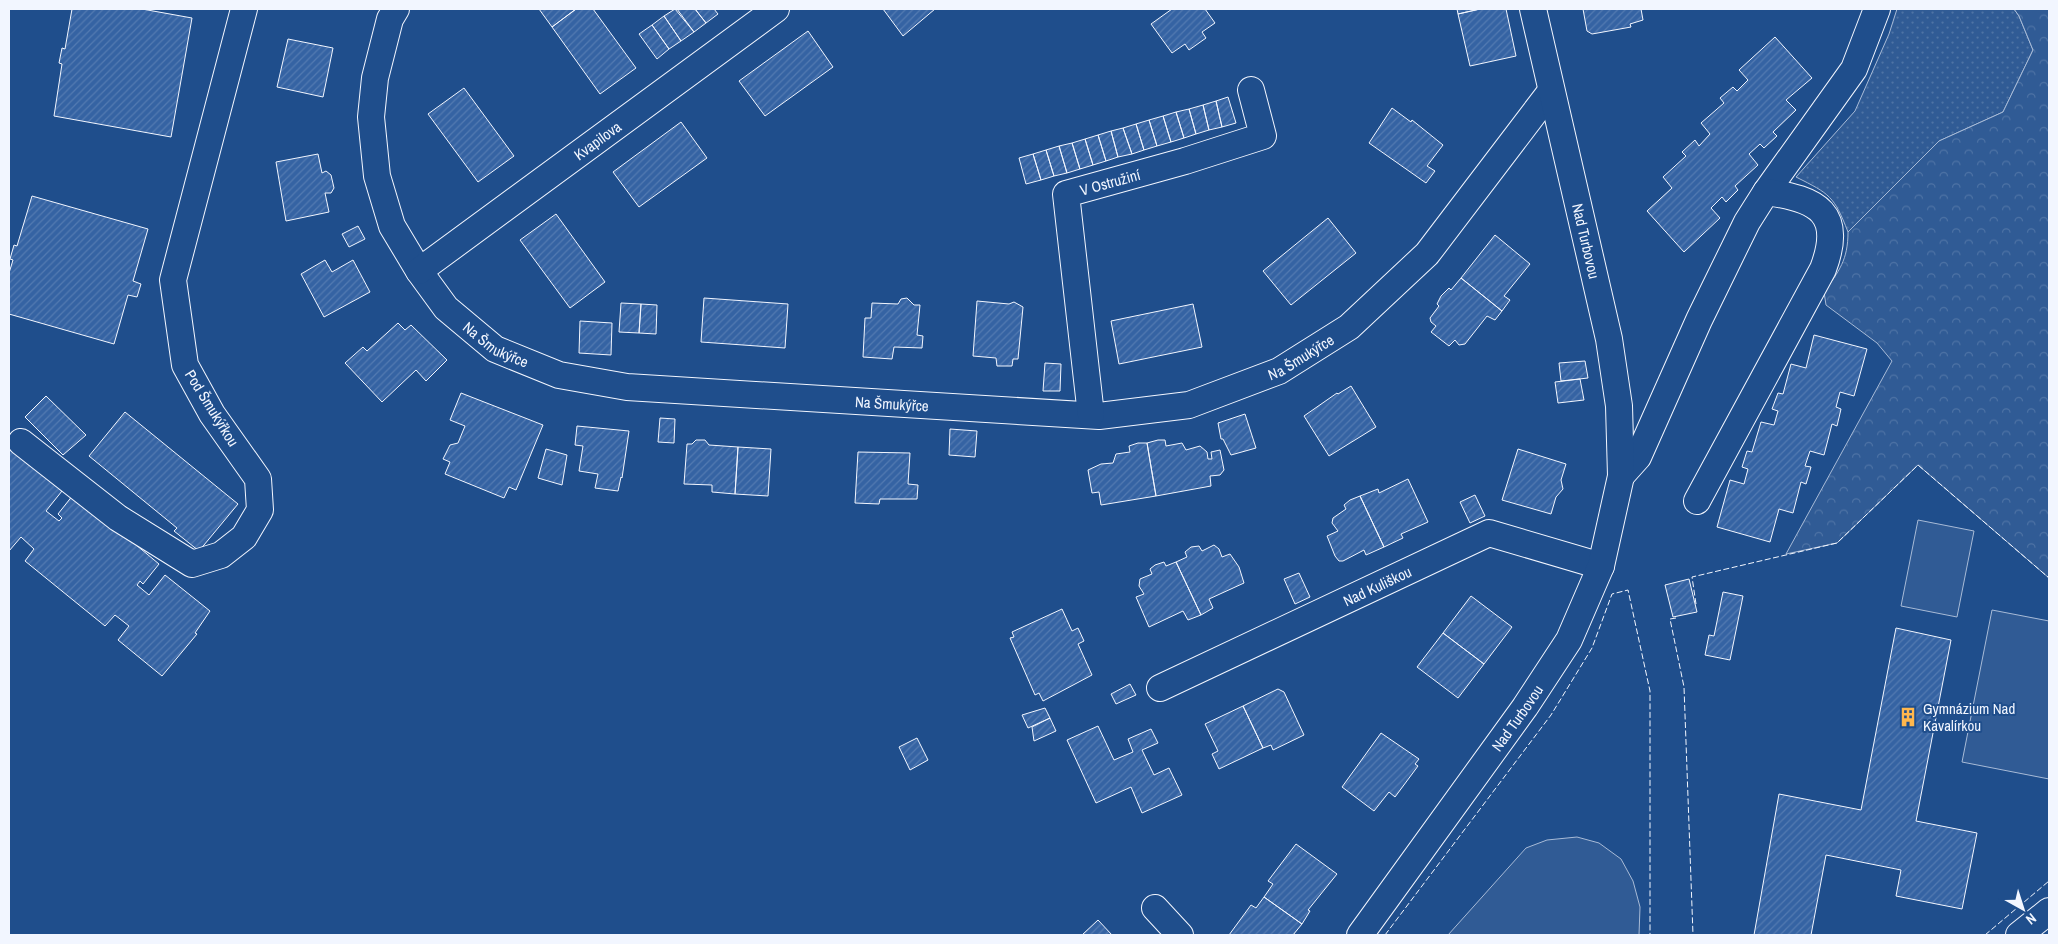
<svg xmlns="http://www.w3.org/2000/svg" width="2058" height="944" font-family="'Archivo Narrow',sans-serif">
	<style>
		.grass { fill: url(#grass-dots); stroke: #a8bbd7 }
		.forest { fill: url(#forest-crowns); stroke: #a8bbd7 }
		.garden { fill: #305b95; stroke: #a8bbd7 }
		.building { fill: url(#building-hatch); stroke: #f2f6ff }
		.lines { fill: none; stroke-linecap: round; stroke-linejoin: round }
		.minor-casing { stroke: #f2f6ff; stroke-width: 28 }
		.minor { stroke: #1f4e8c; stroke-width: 26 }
		.fence { stroke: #f2f6ff; stroke-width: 1; stroke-dasharray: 6 2.5; stroke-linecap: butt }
		.labels { text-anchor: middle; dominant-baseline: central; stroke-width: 4; stroke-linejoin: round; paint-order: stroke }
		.street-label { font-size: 15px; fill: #f2f6ff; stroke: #1f4e8c }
		.poi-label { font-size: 15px; fill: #f2f6ff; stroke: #1f4e8c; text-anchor: start }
	</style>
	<defs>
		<pattern id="grass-dots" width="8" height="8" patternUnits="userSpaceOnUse" patternTransform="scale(1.25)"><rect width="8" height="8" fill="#305b95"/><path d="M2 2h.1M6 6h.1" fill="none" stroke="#4e73a5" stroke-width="1.8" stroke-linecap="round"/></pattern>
		<pattern id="forest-crowns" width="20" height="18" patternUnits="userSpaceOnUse" patternTransform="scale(1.25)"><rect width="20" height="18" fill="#305b95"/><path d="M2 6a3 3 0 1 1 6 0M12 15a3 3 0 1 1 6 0" fill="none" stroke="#4e73a5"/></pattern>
		<pattern id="building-hatch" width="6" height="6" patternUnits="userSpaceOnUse" patternTransform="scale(1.25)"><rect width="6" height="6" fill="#3563a3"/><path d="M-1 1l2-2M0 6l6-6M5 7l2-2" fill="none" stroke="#537ab1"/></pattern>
	</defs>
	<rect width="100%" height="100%" fill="#1f4e8c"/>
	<path class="grass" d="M1897,9H2014L2019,16L2033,50L2003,112L1939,141L1848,232C1834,196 1830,194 1796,177L1855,111L1889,34Z"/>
	<path class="forest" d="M2014,9H2049V578L1918,465L1837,543L1786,554L1892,361L1877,343L1826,305L1824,292C1839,271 1848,260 1848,232L1939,141L2003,112L2033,50L2019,16Z"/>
	<path class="garden" d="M1918,520L1974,531L1957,617L1901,606Z
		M1992,610L2049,621V779L1962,762Z
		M1577,837L1599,843L1621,859L1633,881L1640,907L1639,935H1448L1526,848L1547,840Z"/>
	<path class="building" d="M72,9H142L192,18L171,137L54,116L62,64L59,63L62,48L65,49Z
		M539,9H576L552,27Z
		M576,9H593L636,68L600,94L552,27Z
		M675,9L694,32L681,41L664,16Z
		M677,9H695L706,23L694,32Z
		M695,9H714L718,14L706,23Z
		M883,9H935L903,36Z
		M1172,9H1205L1215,23L1202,32L1206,38L1189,50L1185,44L1172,53L1151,24Z
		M1457,9H1480L1458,14Z
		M1480,9H1506L1516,56L1470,66L1458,14Z
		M1583,9H1641L1643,20L1630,24L1631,27L1592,34L1587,31Z
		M664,16L681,41L669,49L652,25Z
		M652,25L669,49L657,59L639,34Z
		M808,31L833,67L765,116L739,81Z
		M1775,37L1812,78L1786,100L1796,110L1773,132L1777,136L1764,148L1760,144L1749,154L1758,165L1735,186L1738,190L1726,202L1722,197L1711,208L1720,218L1684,252L1647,211L1672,188L1663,177L1686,156L1682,152L1695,140L1699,146L1710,134L1701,123L1724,103L1720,98L1733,87L1737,91L1748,80L1739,70Z
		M288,39L333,48L323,97L277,87Z
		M464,88L514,156L478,182L428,114Z
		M1228,97L1236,123L1222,127L1216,101Z
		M1216,101L1222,127L1209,130L1203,105Z
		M1203,105L1209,130L1196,134L1189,109Z
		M1392,108L1411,122L1412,120L1443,145L1427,166L1435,171L1426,183L1369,143Z
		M1189,109L1196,134L1184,138L1176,112Z
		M1176,112L1184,138L1171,142L1163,116Z
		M1163,116L1171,142L1157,146L1149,120Z
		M1149,120L1157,146L1144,150L1136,124Z
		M681,122L707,158L639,207L613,172Z
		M1136,124L1144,150L1132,154L1123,128Z
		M1123,128L1132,154L1118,157L1111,131Z
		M1111,131L1118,157L1106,161L1098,135Z
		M1098,135L1106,161L1093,165L1085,139Z
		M1085,139L1093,165L1080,169L1072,143Z
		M1072,143L1080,169L1067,173L1059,146Z
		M1059,146L1067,173L1054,176L1046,150Z
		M1046,150L1054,176L1041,180L1033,154Z
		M318,154L322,173L326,171L331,175L334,188L331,193H325L329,212L286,221L276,162Z
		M1033,154L1041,180L1026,184L1019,158Z
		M32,196L148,229L133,281L141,284L137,297L128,295L114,344L9,314V273L13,260L10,259L14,245L17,246Z
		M556,214L605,282L570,308L520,240Z
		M1328,218L1356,253L1291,305L1263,271Z
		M358,226L365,239L349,247L342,234Z
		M1495,235L1530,264L1504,296L1510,300L1502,311L1461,278Z
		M325,260L332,272L353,260L370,292L324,317L301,274Z
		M1461,278L1502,311L1495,320L1487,316L1465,344L1459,345L1455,340L1449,346L1431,332L1436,326L1431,322L1430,318L1439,306L1437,304L1441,296L1449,288L1451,290Z
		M704,298L788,304L785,348L701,342Z
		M907,298L914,305H920L917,335L923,336L922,348L894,347L892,359L863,357L865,318H871L872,303L898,304L901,299Z
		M977,301L1009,304L1014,302L1023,307L1018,359H1013L1012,366H997L996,358L973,356Z
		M621,303L641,304L639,333L619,332Z
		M641,304L657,305L656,334L639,333Z
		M1193,304L1202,347L1119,364L1111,321Z
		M580,321L612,323L611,355L579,353Z
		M398,323L405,330L411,325L447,360L426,381L416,370L382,402L345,363L363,347L367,351Z
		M1814,335L1867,349L1854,396L1840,392L1836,407L1841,409L1837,426L1832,424L1824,455L1810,451L1805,466L1811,467L1806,484L1801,482L1793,513L1779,509L1770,542L1717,527L1730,480L1744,484L1748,469L1742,467L1747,451L1752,452L1761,422L1774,425L1778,411L1772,409L1778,393L1783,394L1791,364L1806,368Z
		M1585,361L1588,378L1561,381L1559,363Z
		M1045,363L1061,364L1060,391H1043Z
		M1580,379L1584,400L1558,403L1555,382Z
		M1351,386L1376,427L1329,456L1304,416L1337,393L1338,394Z
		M461,393L543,425L516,490L509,487L504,498L445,474L450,462L443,459L450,445L458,443L465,426L450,420Z
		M46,396L86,435L63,455L25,417Z
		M125,412L238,504L199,551L174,531L177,528L89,456Z
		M1245,414L1256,448L1231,455L1223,439H1221L1218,423Z
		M660,418L675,419L674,443L658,442Z
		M577,426L629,431L622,478L621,477L618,491L595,488L598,474L579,471L583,446L575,445Z
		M950,429L977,431L975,457L949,455Z
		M696,440H705L709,445L738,447L735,494L712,492V485L684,484L687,444H692Z
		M1158,440H1165L1166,446L1182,443L1186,450L1200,446L1207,452L1208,459H1212L1211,452L1220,450L1224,470L1220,475L1210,476L1211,486L1156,496L1147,443Z
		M1138,443H1147L1156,496L1101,505L1099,492L1092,493L1088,470L1101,464L1113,463L1116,454L1130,452L1129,446Z
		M9,447L62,491L46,511L59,521L62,518L58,514L73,495L82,500L159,564L143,584L140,581L137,585L149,595L165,575L210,611L195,633L197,634L162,676L118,640L129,626L115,615L105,626L25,561L34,549L21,537L9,551Z
		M738,447L771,449L768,496L735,494Z
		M546,449L567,455L562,485L538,478Z
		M1518,449L1566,464L1561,480L1563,489L1556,497L1551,514L1502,500Z
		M858,452L910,453L908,484L918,485L917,499H880L879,504L855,503Z
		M1408,479L1428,522L1401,534L1403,538L1384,547L1360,496L1378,489L1379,493Z
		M1475,495L1485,516L1470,523L1460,502Z
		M1360,496L1384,547L1366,555L1364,550L1343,561H1339L1335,556L1327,536L1338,531L1332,523L1333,518L1346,509L1344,505L1350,500Z
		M1214,545L1219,549L1222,557L1230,554L1239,567L1244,583L1209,599L1213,608L1201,615L1176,562L1187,557L1185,552L1191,547L1199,546L1202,551Z
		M1164,562L1166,566L1176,562L1201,615L1188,620L1183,611L1149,627L1136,597L1144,594L1139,586L1140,579L1152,574L1150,569L1155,565Z
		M1299,573L1310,597L1295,604L1284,579Z
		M1689,579L1697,612L1673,617L1665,585Z
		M1723,592L1743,596L1730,660L1705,655L1709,635L1714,636Z
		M1471,596L1512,627L1484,664L1443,633Z
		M1062,609L1072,631L1078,628L1084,641L1078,644L1092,675L1043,701L1039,693L1035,695L1010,638L1014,637L1012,632Z
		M1896,628L1951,640L1916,821L1977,833L1962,909L1896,896L1901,870L1826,855L1811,935H1754L1779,794L1861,810Z
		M1443,633L1484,664L1458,698L1417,667Z
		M1130,684L1136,695L1116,704L1111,694Z
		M1278,689L1284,692L1304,735L1273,750L1271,745L1263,748L1243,706Z
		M1243,706L1263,748L1219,769L1212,754L1218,751L1205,724Z
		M1045,708L1050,718L1028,728L1022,715Z
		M1050,718L1056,731L1034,741L1032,727Z
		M1098,726L1114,760L1133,752L1128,739L1151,729L1158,743L1142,750L1154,775L1169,768L1182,795L1142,813L1131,787L1096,803L1067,740Z
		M1381,733L1419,759L1415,764L1418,766L1395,797L1389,792L1374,811L1342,787Z
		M917,738L928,760L910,770L899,747Z
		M1296,844L1337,874L1308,910L1310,911L1302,924L1264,897L1273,884L1268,881Z
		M1264,897L1302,924L1293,935H1229L1251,905L1256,908Z
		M1098,920L1112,935H1082Z"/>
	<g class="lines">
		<defs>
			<g id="minor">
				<path id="s1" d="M396,9L390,19L375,78L371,117L377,176L392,226L419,271L446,308L495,349L559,375L627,387L1099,416L1189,405L1279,371L1349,327L1427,254L1551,91"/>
				<path d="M1766,192L1854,69L1877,9"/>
				<path id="s2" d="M419,271L776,9"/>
				<path id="s3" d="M1091,415L1066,194L1185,161L1263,136L1251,90"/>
				<path d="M21,442L118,518L192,564L221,555L244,537L260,510L258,479L212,414L185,365L173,280L244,9"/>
				<path d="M1621,476L1638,457L1699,320L1747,222L1766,192C1818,199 1844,213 1823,269L1697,501"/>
				<path id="s4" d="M1160,688L1489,533L1601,566"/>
				<path d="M1155,908L1180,935"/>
				<path id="s5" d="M1360,935L1525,707L1569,640L1601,566L1621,476L1619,406L1609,339L1533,9"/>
				<path d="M2019,935L2049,911"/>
			</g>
		</defs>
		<use href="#minor" class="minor-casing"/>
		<use href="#minor" class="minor"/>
		<path class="fence" d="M1696,604L1692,577L1837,543L1918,465L2049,578
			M1676,618L1670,619L1684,687L1693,935
			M1385,935L1551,715L1592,648L1612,594L1628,590L1650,691V935
			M1985,935L2049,881"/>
	</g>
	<defs>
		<symbol id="building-bare" viewBox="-9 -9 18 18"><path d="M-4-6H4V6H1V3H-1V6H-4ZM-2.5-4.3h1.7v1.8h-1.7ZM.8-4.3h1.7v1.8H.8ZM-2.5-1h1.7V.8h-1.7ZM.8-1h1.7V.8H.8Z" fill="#ffb74d" stroke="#1f4e8c" stroke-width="2.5" paint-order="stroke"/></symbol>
	</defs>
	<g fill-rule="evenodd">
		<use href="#building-bare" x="1894" y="703" width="28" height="28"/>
	</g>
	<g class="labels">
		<g class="street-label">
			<text stroke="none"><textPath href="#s2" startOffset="221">Kvapilova</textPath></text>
			<text stroke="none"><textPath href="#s3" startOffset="268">V Ostružiní</textPath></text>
			<text transform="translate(1586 241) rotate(77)">Nad Turbovou</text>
			<text stroke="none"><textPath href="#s1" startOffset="384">Na Šmukýřce</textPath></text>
			<text stroke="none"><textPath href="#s1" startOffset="1209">Na Šmukýřce</textPath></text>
			<text stroke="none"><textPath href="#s1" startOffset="789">Na Šmukýřce</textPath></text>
			<text transform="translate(212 408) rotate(58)">Pod Šmukýřkou</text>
			<text stroke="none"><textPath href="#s4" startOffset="240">Nad Kuliškou</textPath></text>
			<text stroke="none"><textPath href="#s5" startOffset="268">Nad Turbovou</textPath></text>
		</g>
		<g class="poi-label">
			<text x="1923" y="708">Gymnázium Nad<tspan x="1923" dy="17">Kavalírkou</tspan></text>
		</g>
	</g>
	<rect width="2058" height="944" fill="none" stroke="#f2f6ff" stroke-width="20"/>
	<g transform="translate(2023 909) rotate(141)" stroke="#1f4e8c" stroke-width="4" paint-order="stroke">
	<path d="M0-4L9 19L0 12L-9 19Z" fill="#f2f6ff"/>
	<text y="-8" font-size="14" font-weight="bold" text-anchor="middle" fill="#f2f6ff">N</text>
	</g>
</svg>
